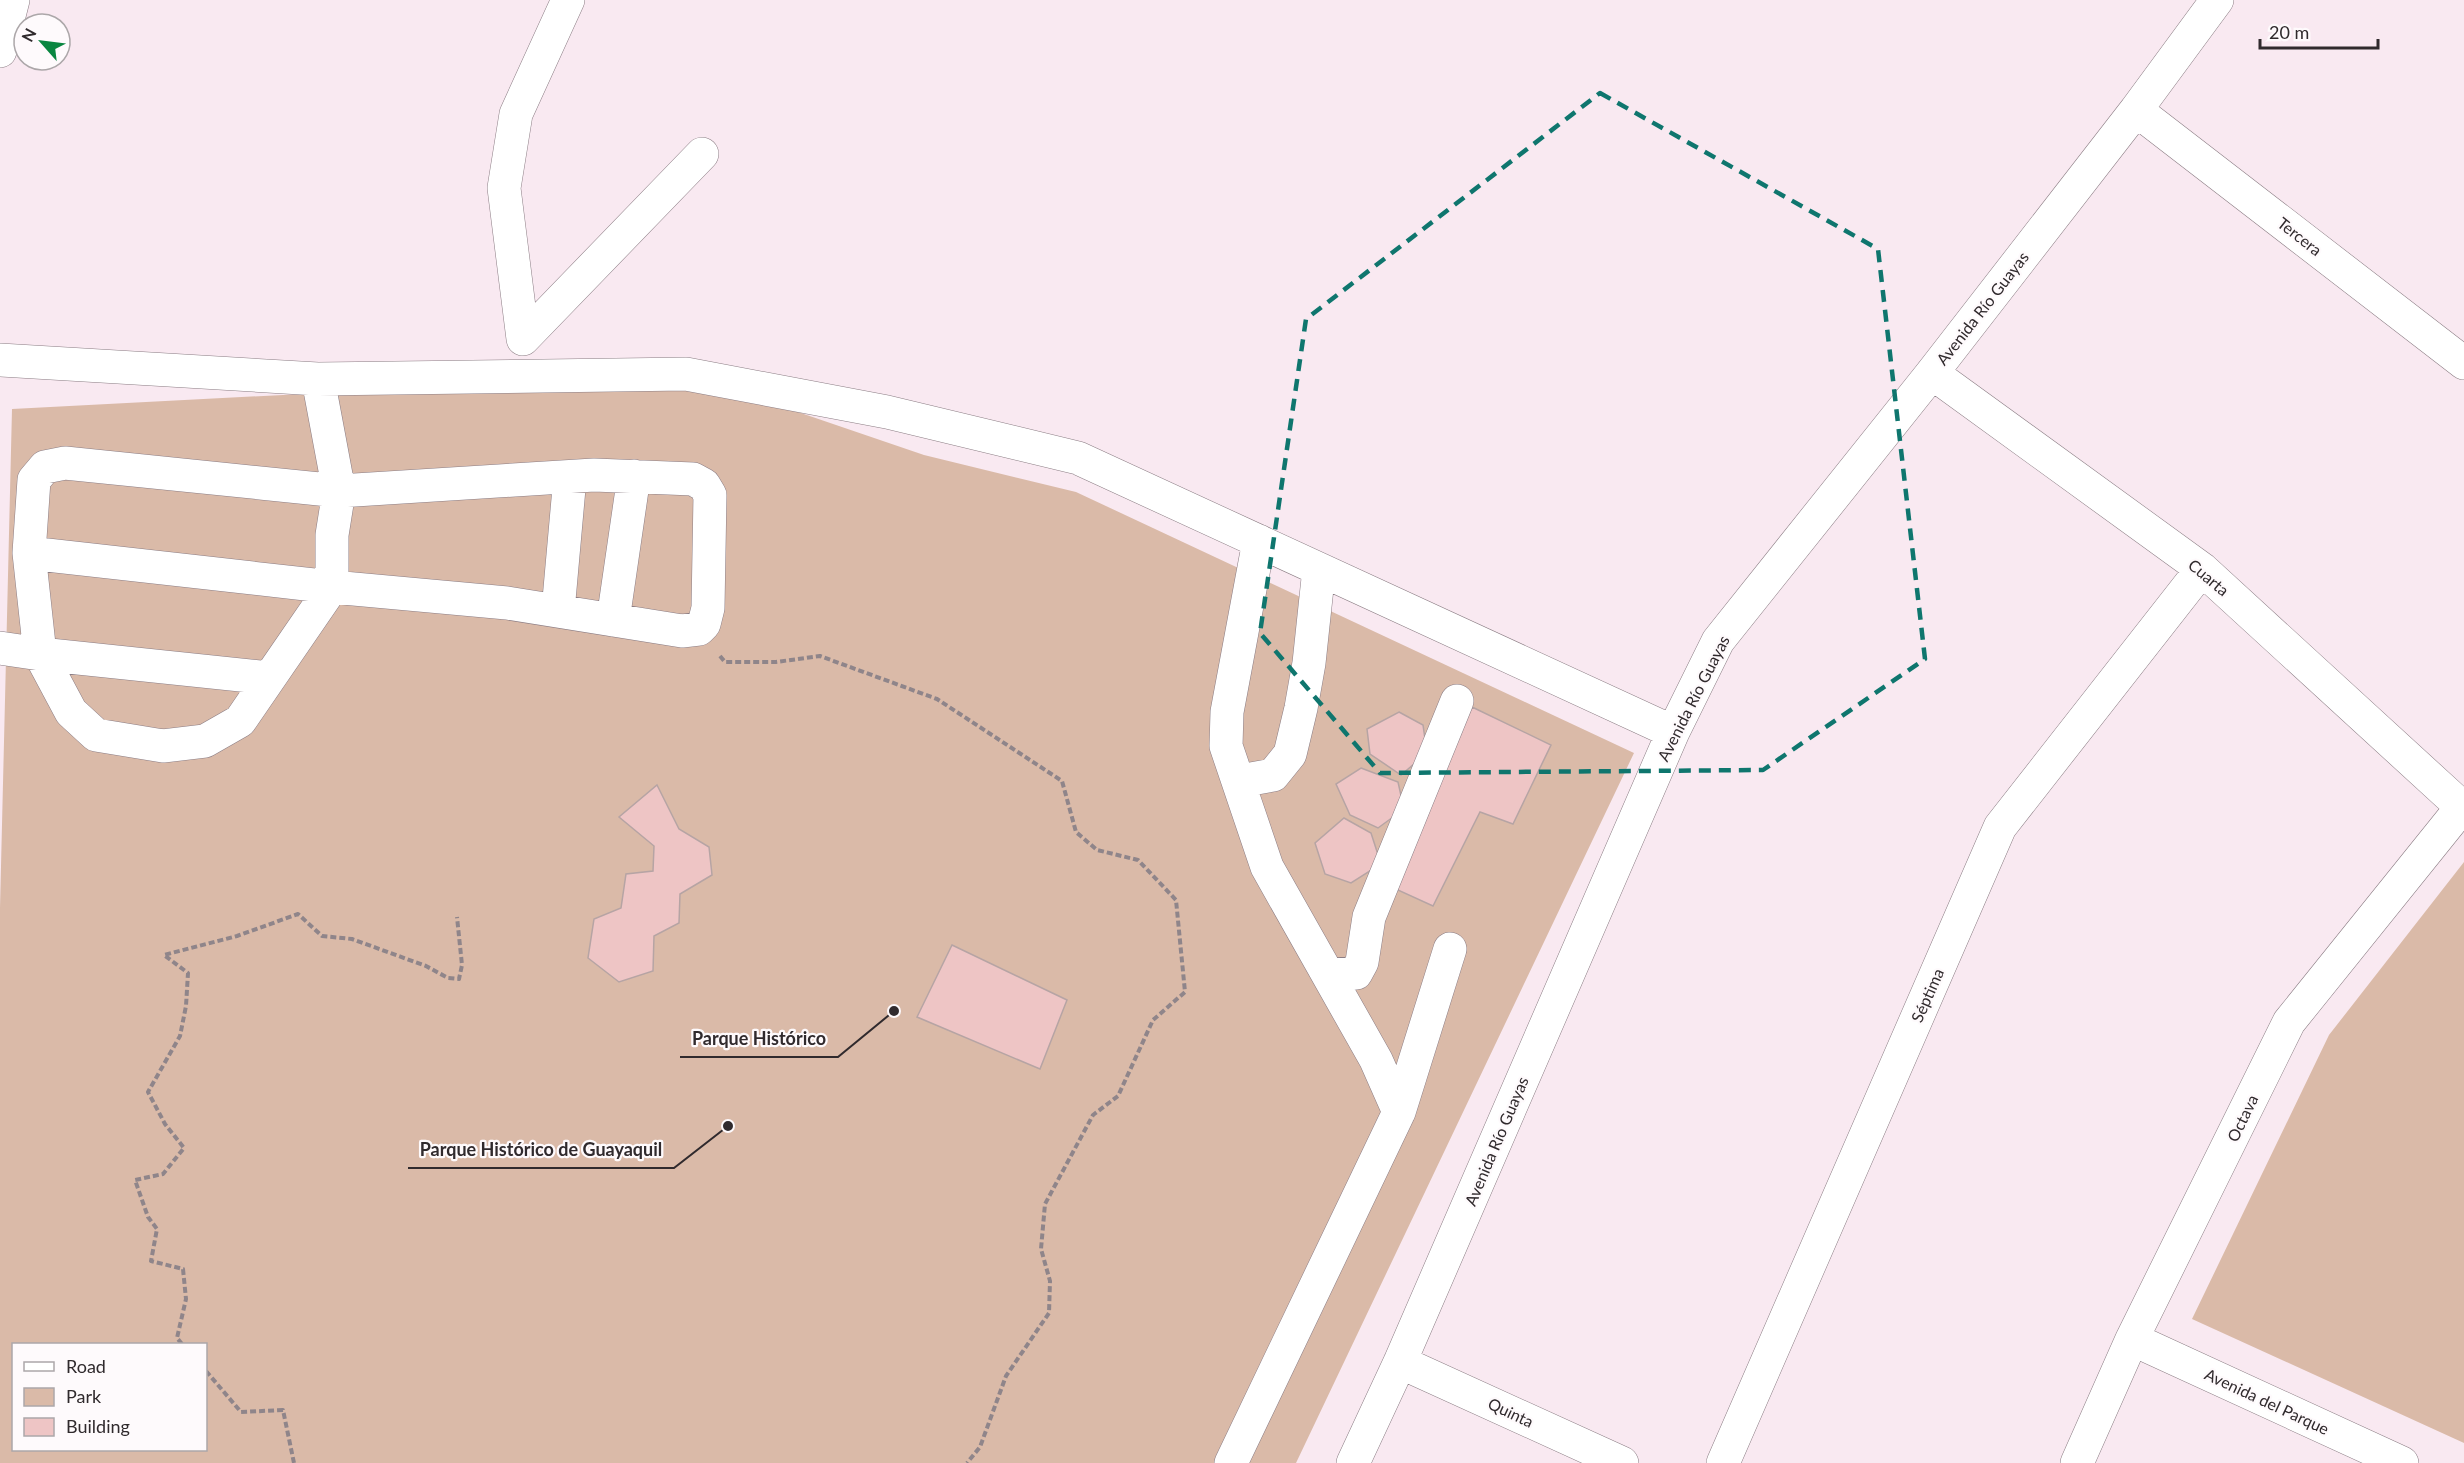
<svg xmlns="http://www.w3.org/2000/svg" width="2464" height="1463" font-family="Lato,sans-serif">
	<style>
		.green { fill: #dabaa8; fill-rule: evenodd }
		.building { fill: #eec5c5; stroke: #b6a4a4; stroke-width: 1.5 }
		.lines { fill: none; stroke-linecap: round; stroke-linejoin: round }
		.minor-casing { stroke: #8b7d84; stroke-width: 34 }
		.path { stroke: #8f858a; stroke-width: 4; stroke-dasharray: 6 3; stroke-linecap: butt }
		.minor { stroke: #fff; stroke-width: 33 }
		.marked { fill: none; stroke: #0f766e; stroke-width: 4.5; stroke-dasharray: 12 8; stroke-linejoin: round }
		.labels { text-anchor: middle; dominant-baseline: central; stroke-width: 4.5; stroke-linejoin: round; paint-order: stroke }
		.street-label { font-size: 16px; fill: #302a2d; stroke: #fefafc }
		.leader { fill: none; stroke: #302a2d; stroke-width: 2 }
		.callout-dot { fill: #302a2d; stroke: #fefafc; stroke-width: 2 }
		.callout-label { font-size: 18px; text-anchor: middle; font-weight: bold; fill: #302a2d; stroke: #fefafc; stroke-width: 4.5; stroke-linejoin: round; paint-order: stroke }
	</style>
	<rect width="100%" height="100%" fill="#f9e9f1"/>
	<path class="green" d="M686,374L924,455L1076,492L1634,753L1296,1463H0V908L12,409ZM14,1344H206V1450H14Z
		M2464,862V1443L2192,1319L2329,1035Z"/>
	<path class="building" d="M1472,707L1551,745L1513,824L1480,812L1433,906L1389,886Z
		M1399,712L1423,725L1427,753L1401,775L1370,754L1367,729Z
		M1361,768L1398,782L1404,809L1378,828L1350,815L1336,784Z
		M657,785L679,829L709,847L712,875L680,894L679,923L654,936L653,971L619,982L588,958L594,919L621,908L626,874L653,871L654,846L619,817Z
		M1344,818L1371,833L1381,864L1351,883L1325,874L1315,843Z
		M952,945L1067,1000L1040,1069L917,1017Z"/>
	<g class="lines">
		<defs>
			<path id="minor" d="M568,0L516,114L504,188L523,339L702,154
				M0,51L13,0
				M2136,110L2464,363
				M0,360L318,379L686,374L887,412L1078,458L1673,732
				M1932,373L2202,569L2464,809
				M29,553L332,587V535L339,491L65,463L45,467L34,480L29,553L40,654L269,678
				M558,611L570,477
				M613,620L634,476
				M0,648L40,654L71,712L96,735L163,746L205,741L240,721L332,587L507,603L682,631L699,629L704,624L708,608L710,495L704,485L693,479L594,475L339,491L318,379
				M1240,781L1273,775L1290,754L1301,708L1309,663L1319,569
				M1328,975L1356,973L1362,962L1369,917L1457,701
				M1399,1112L1450,949
				M2132,1339L2402,1463
				M1400,1362L1622,1463
				M1231,1463L1399,1112L1376,1060L1267,867L1226,746L1227,712L1259,541
				M1353,1463L1400,1362L1673,732L1718,641L1932,373L2136,110L2217,0
				M1723,1463L2000,827L2202,569
				M2077,1463L2132,1339L2289,1022L2462,807"/>
		</defs>
		<use href="#minor" class="minor-casing"/>
		<path class="path" d="M720,656L725,662H776L820,656L937,699L1062,781L1076,832L1097,850L1138,860L1176,900L1185,992L1153,1020L1118,1096L1093,1115L1045,1204L1041,1249L1050,1281L1049,1313L1006,1376L980,1447L967,1463
			M182,1344L177,1338L186,1299L183,1269L151,1261L157,1229L148,1217L135,1180L163,1174L184,1148L165,1124L148,1092L180,1036L186,1006L188,973L164,955L237,936L298,914L322,936L352,939L426,966L448,978L459,979L462,965L457,917
			M206,1371L241,1412L283,1410L294,1463"/>
		<use href="#minor" class="minor"/>
	</g>
	<path class="marked" d="M1600,93L1878,249L1925,659L1763,770L1380,773L1260,633L1306,319Z"/>
	<g class="labels">
		<g class="street-label">
			<text transform="translate(2300 236) rotate(38)">Tercera</text>
			<text transform="translate(1982 308) rotate(-52)">Avenida Río Guayas</text>
			<text transform="translate(2209 577) rotate(40)">Cuarta</text>
			<text transform="translate(1693 698) rotate(-63)">Avenida Río Guayas</text>
			<text transform="translate(1927 995) rotate(-66)">Séptima</text>
			<text transform="translate(2242 1118) rotate(-64)">Octava</text>
			<text transform="translate(1496 1141) rotate(-67)">Avenida Río Guayas</text>
			<text transform="translate(2267 1401) rotate(25)">Avenida del Parque</text>
			<text transform="translate(1511 1412) rotate(25)">Quinta</text>
		</g>
	</g>
	<path class="leader" d="M894 1011L838 1057H680M728 1126L674 1168H408"/>
	<g class="callout-dot">
		<circle cx="894" cy="1011" r="6"/>
		<circle cx="728" cy="1126" r="6"/>
	</g>
	<g class="callout-label">
		<text x="759" y="1045">Parque Histórico</text>
		<text x="541" y="1156">Parque Histórico de Guayaquil</text>
	</g>
	<rect x="12" y="1343" width="195" height="108" fill="#fefafc" stroke="#aca7a9" stroke-width="1.5"/>
	<rect x="24" y="1362" width="30" height="9" fill="#ffffff" stroke="#aca7a9" stroke-width="1.5"/>
	<text x="66" y="1373" font-size="18" fill="#302a2d">Road</text>
	<rect x="24" y="1388" width="30" height="18" fill="#dabaa8" stroke="#aca7a9" stroke-width="1.5"/>
	<text x="66" y="1403" font-size="18" fill="#302a2d">Park</text>
	<rect x="24" y="1418" width="30" height="18" fill="#eec5c5" stroke="#aca7a9" stroke-width="1.5"/>
	<text x="66" y="1433" font-size="18" fill="#302a2d">Building</text>
	<g transform="translate(42 42) rotate(298)"><circle r="28" fill="#fefafc" stroke="#aca7a9" stroke-width="1.5"/>
	<path d="M0-4.5L10 22L0 15L-10 22Z" fill="#098640"/>
	<text y="-9" font-size="16" font-weight="bold" text-anchor="middle" fill="#302a2d">N</text>
	</g>
	<path d="M2260 39v9h118v-9" fill="none" stroke="#302a2d" stroke-width="3"/>
	<text x="2269" y="39" font-size="18" fill="#302a2d" stroke="#fefafc" stroke-width="4.5" paint-order="stroke">20 m</text>
</svg>
